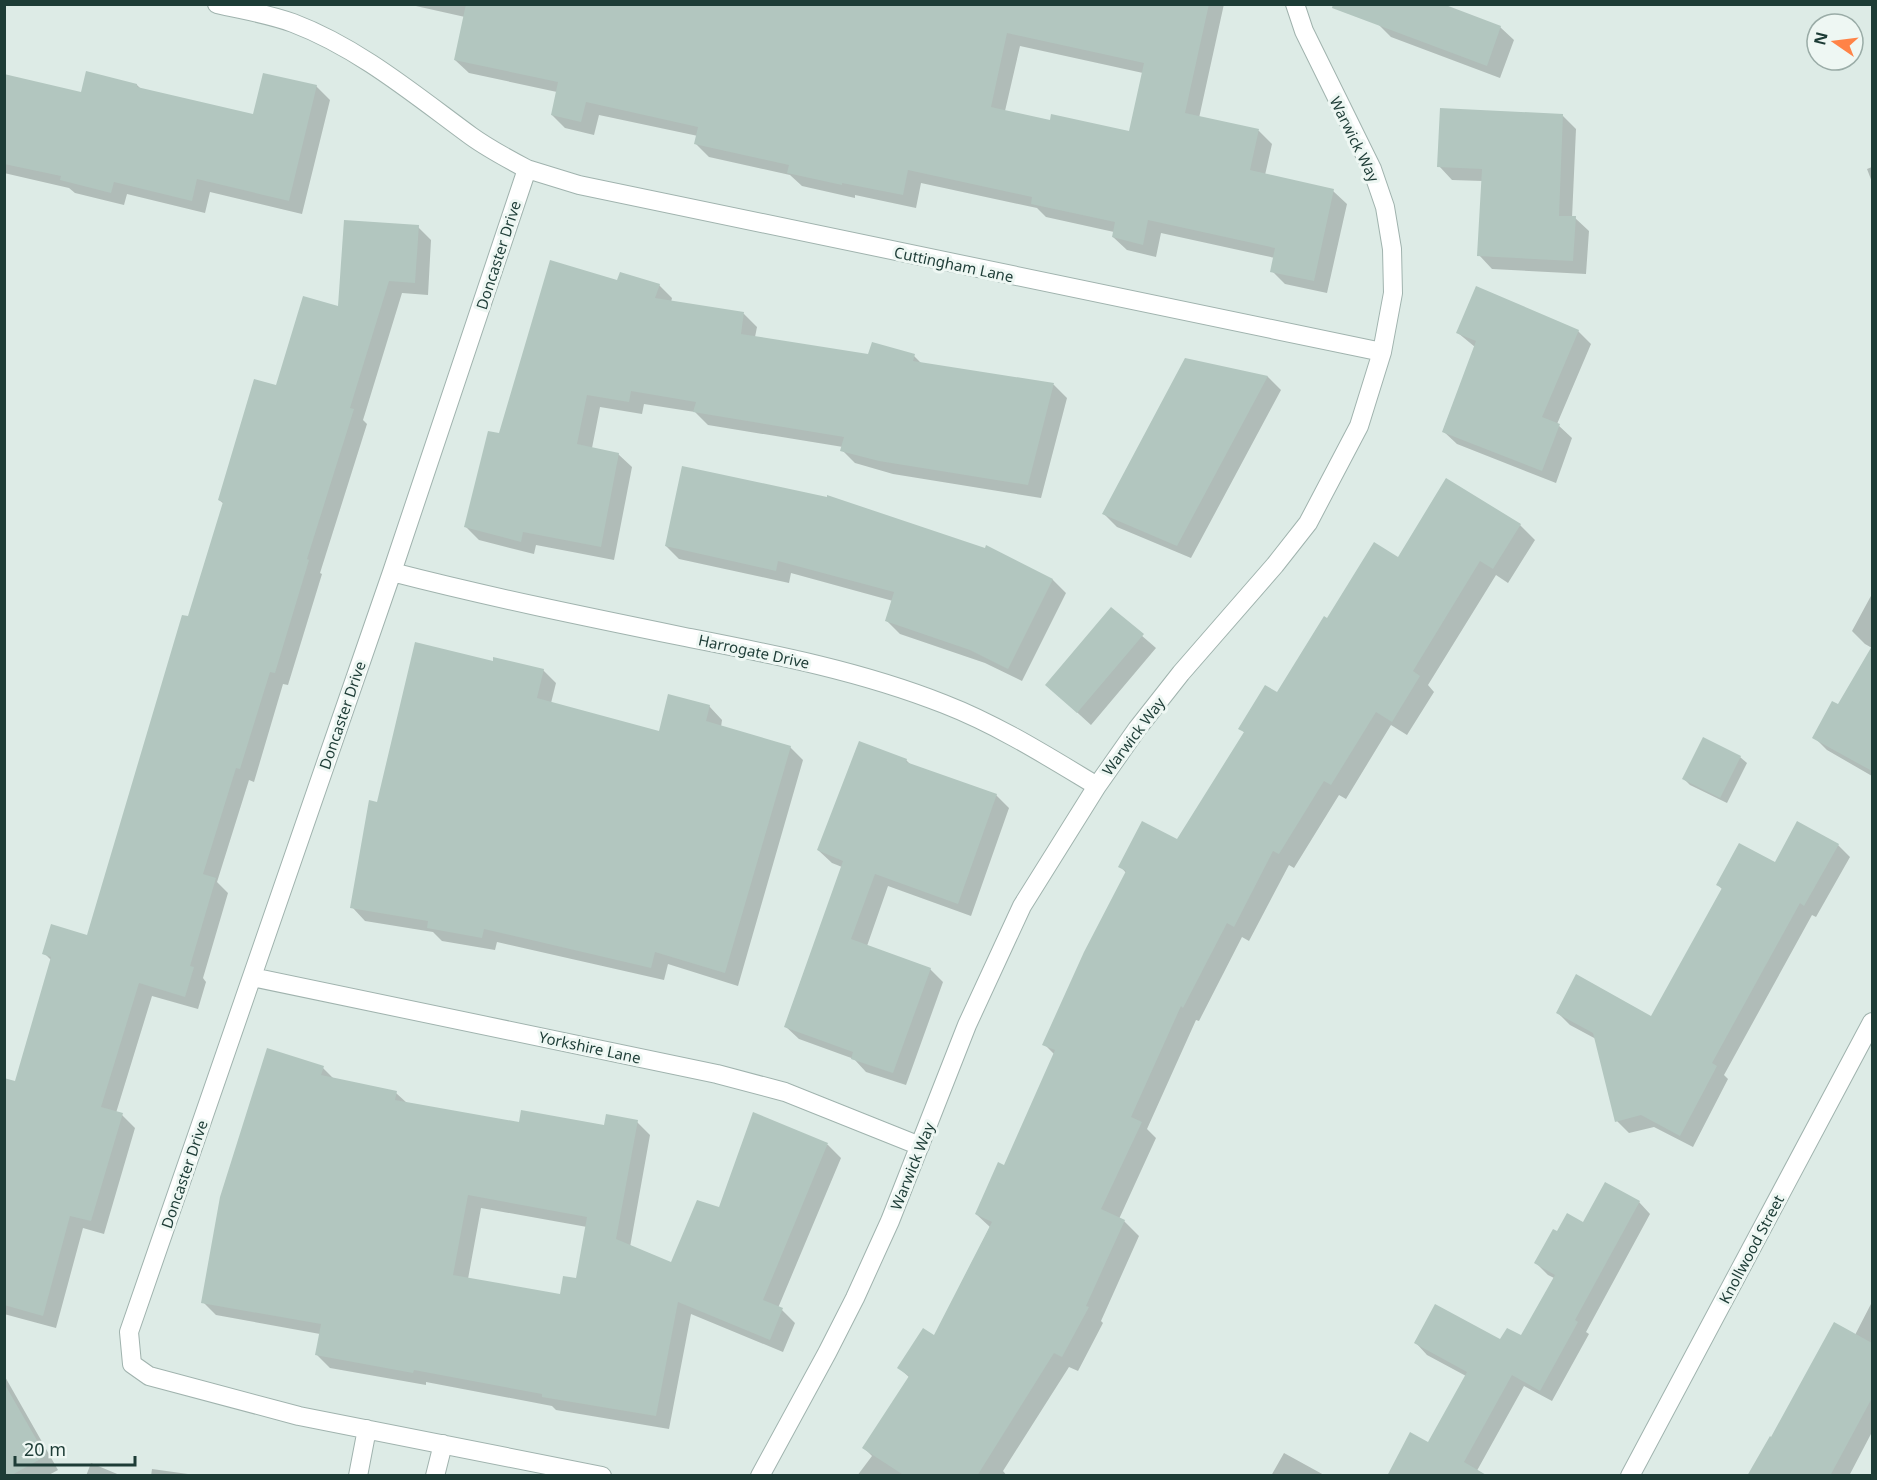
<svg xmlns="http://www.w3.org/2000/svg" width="1877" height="1480" font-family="'Noto Sans',sans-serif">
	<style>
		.shadow { fill: #0003; fill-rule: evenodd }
		.building { fill: #b2c6bf; fill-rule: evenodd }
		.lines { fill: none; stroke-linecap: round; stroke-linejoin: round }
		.minor-casing { stroke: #a0b3ae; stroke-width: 20 }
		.minor { stroke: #fff; stroke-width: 18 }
		.labels { text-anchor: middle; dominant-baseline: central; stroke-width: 6; stroke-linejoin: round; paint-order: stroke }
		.street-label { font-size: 15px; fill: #1d3c36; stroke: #eef7f3 }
	</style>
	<rect width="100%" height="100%" fill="#ddebe6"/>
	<path class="shadow" d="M407,4H1224L1199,118L1259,131L1272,144L1265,175L1333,191L1347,204L1327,293L1285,284L1272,271L1275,258L1161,233L1156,257L1127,250L1113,237L1114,232L1046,217L1037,208L921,183L916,208L855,195V198L802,186L790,175L709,157L696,144L698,136L599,115L594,135L565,128L552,115L557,92L469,73L455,60L465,17ZM1020,46L1143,73L1130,133L1051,121L1005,111Z
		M1378,24L1500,27L1514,40L1500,78L1391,37Z
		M4,76L82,93L137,85L141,89L254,116L316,86L330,100L302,214L210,192L205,213L127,194L124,205L75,193L69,188L4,173Z
		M1563,116L1576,129L1572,218H1575L1589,231L1586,274L1492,269L1479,255L1483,181L1452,180L1439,166Z
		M1872,167V182L1867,169Z
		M418,227L431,240L428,295L402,293L363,420L367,424L320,573L322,574L288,685L283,684L254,782L249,780L217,882L228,893L203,978L206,982L198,1009L152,996L116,1113L122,1115L135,1128L104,1234L83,1228L56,1328L4,1314V1079L16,1083L52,961L44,953L88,937L224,504L219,500L277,387L339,308Z
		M618,282L659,285L672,298L671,302L744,314L757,327L755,337L869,356H914L922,364L1054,385L1067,398L1041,498L893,474L855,463L842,450L843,447L708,425L695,412L644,404L642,414L600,407L592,448L618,454L632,467L614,560L536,545L534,554L479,540L466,527L500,435Z
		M1578,331L1591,344L1557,424L1572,438L1556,483L1457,444L1443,431L1475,347L1458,333Z
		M1186,360L1268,377L1281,390L1191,558L1117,527L1104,514Z
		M1520,525L1535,540L1508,583L1496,575L1428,685L1434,692L1407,735L1391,725L1346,799L1339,795L1294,868L1289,865L1249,941L1242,937L1199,1021L1196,1020L1147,1129L1156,1138L1119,1219L1124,1221L1139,1236L1101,1321L1103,1323L1078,1371L1069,1367L1003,1471L1007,1476H857L872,1456L864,1448L910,1378L899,1368L934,1337L990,1227L976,1214L1005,1167L1055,1055L1044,1044L1127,874L1120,866L1178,841L1245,733L1240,728L1278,695L1328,620L1398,559Z
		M666,546L986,550L987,547L1053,580L1066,593L1022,681L985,663L900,634L887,621L893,601L791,573L789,583L679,559Z
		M1872,594V648L1865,644L1852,631Z
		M1111,609L1156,648L1091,725L1047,685Z
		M1872,649V776L1827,750L1814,737L1839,706Z
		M494,663L543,670L556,683L551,703L660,733L709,706L722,720L721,727L790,747L803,760L738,986L668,964L664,980L497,942L495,950L442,941L433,932L365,921L352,907L378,803Z
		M1740,757L1747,763L1727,803L1690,785L1684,779Z
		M906,760L911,765L996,795L1009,808L971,916L888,886L867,946L930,969L943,982L906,1085L866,1072L854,1059L799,1039L785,1026L842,867L832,863L818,850Z
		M1838,845L1850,857L1816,917L1812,915L1724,1075L1728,1079L1693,1147L1654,1127L1629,1133L1617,1121L1596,1039L1570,1025L1557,1012L1652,1018L1723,890L1718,885Z
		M323,1068L335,1080L396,1093L407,1103L520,1124L605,1126L637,1122L650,1135L630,1247L672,1264L720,1209L754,1114L828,1145L841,1158L778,1308L782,1310L795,1323L783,1352L691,1314L669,1429L556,1410L552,1406L426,1382V1385L330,1368L317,1355L320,1334L216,1315L203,1302ZM481,1208L587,1227L578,1280L561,1296L468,1279Z
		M1639,1202L1650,1214L1586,1332L1589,1334L1552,1401L1524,1386L1474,1476L1429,1444L1466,1376L1427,1355L1416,1343L1500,1341L1522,1337L1554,1278L1548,1275L1536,1263L1558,1233Z
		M1872,1302V1432L1849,1476H1748L1772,1439L1855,1335Z
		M4,1375L58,1470L47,1476H4Z
		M1284,1453L1324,1475L1325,1476H1271Z
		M91,1463L122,1476H86Z
		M152,1469L188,1474L190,1476H151Z"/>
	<path class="building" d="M466,4H1209L1185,113L1259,129L1250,170L1334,189L1314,281L1270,272L1275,248L1148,220L1143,245L1112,237L1115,222L1031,204L1032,197L908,170L903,195L842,183V185L787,173L789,165L694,144L698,127L586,102L581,122L551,115L558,82L454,60ZM1007,33L1144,63L1129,131L1051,114L1050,120L991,107Z
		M1333,4H1443L1501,26L1487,66L1332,8Z
		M86,71L137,84V87L253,114L263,73L317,85L289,201L197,179L192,201L114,182L111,193L60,180L61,176L4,164V74L81,92Z
		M1440,108L1563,114L1559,216H1576L1573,261L1477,256L1482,169L1437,167Z
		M344,220L419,225L415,283L389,281L350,408L354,409L307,559L309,560L275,673L270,672L240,769L236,768L203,874L216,878L190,966L194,967L185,997L139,983L101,1107L123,1113L91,1221L70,1216L43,1316L4,1305V1078L15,1081L51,957L42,954L51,924L87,935L182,615L188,616L223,502L218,500L254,379L276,385L303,296L338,306Z
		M550,260L617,280L620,272L660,284L655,298L744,312L741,334L868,354L872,342L915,354L913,361L1054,383L1028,485L879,461L840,451L844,437L693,412L696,402L631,391L629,402L587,395L577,444L619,453L601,547L523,532L521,542L464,527L488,431L499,433Z
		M1476,286L1579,330L1542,417L1560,424L1542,471L1442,432L1476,341L1456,333Z
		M1185,358L1268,376L1177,546L1102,514Z
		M682,466L827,497V495L985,548L986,545L1053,579L1008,669L970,650L885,621L894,592L778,561L776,571L665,546Z
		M1446,478L1521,524L1493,569L1480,561L1413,671L1420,676L1392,722L1376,712L1331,785L1324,781L1279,854L1273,851L1234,927L1227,923L1183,1008L1181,1006L1131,1117L1142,1122L1101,1209L1125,1220L1086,1306L1089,1307L1062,1357L1054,1353L977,1476H905L862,1448L909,1376L897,1368L923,1328L934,1335L992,1222L975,1214L998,1162L1004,1165L1055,1050L1042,1045L1084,952L1126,871L1118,867L1142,821L1177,839L1244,732L1238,729L1265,685L1277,692L1324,616L1327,618L1374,542L1398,557Z
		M1111,607L1144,634L1077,713L1045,685Z
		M415,642L493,661V657L544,669L537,698L659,731L668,694L710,705L706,721L791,746L725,973L655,952L651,968L484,929L482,938L427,928L428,921L350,908L369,800L377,802Z
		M1872,646V771L1812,738L1832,701L1838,704Z
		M1703,737L1741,756L1720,798L1682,779Z
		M859,741L907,759L906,762L997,794L958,904L875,874L851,939L931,968L893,1073L851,1059L853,1052L784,1027L843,861L817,850Z
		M1797,821L1839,844L1804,906L1800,903L1712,1063L1717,1066L1680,1136L1641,1115L1615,1122L1593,1033L1556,1013L1576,974L1651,1016L1722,888L1716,885L1739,843L1775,862Z
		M267,1048L324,1066L321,1075L397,1091L395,1100L519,1122L521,1110L604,1125L606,1114L638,1120L616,1239L671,1262L697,1200L719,1207L753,1112L828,1143L763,1300L783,1308L770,1340L678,1302L656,1416L542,1397V1394L414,1370L413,1373L315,1355L321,1324L201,1303L220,1197ZM468,1195L587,1217L576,1278L563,1276L560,1294L453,1275Z
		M1605,1182L1640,1201L1575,1320L1578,1322L1540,1391L1512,1375L1464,1462L1488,1476H1387L1410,1432L1428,1442L1467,1372L1414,1343L1435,1304L1500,1339L1507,1328L1521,1335L1555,1275L1534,1263L1553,1229L1557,1231L1567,1213L1583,1222Z
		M1834,1322L1872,1343V1398L1830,1476H1747L1770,1436L1771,1437Z
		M4,1383L46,1456L10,1476H4Z"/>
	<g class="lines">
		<defs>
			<path id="minor" d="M217,4C242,10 269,14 293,23C359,48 415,95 471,136C489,149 508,159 527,169L392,572L129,1332L132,1364L149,1376L299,1416L602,1476
				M527,169L579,185L1382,352
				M392,572C489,597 587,617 685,637C772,654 861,671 944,704C998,725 1047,756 1097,786
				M252,977L717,1074L785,1092L920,1146
				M358,1476L367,1429
				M435,1476L443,1444
				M760,1476L827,1353L855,1298L890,1221L967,1025L1022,906L1097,786L1137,729L1181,673L1275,565L1308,523L1359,426L1382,352L1393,293L1392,249L1385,207L1372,169L1304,31L1295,4
				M1630,1476L1872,1022"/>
		</defs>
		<use href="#minor" class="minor-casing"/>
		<use href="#minor" class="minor"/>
	</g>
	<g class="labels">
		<g class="street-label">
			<text transform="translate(1355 139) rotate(64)">Warwick Way</text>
			<text transform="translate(498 255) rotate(-72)">Doncaster Drive</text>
			<text transform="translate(954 264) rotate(12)">Cuttingham Lane</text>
			<text transform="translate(754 651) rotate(12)">Harrogate Drive</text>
			<text transform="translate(342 715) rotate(-71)">Doncaster Drive</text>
			<text transform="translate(1133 736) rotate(-53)">Warwick Way</text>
			<text transform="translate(590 1047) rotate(12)">Yorkshire Lane</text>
			<text transform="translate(912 1166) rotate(-68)">Warwick Way</text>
			<text transform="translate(184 1174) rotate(-71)">Doncaster Drive</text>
			<text transform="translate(1751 1249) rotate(-62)">Knollwood Street</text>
		</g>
	</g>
	<rect width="1877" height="1480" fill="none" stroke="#1d3c36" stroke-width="12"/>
	<g transform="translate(1835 42) rotate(284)"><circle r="28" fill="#eef7f3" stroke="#9aaca7" stroke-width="1.5"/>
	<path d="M0-4.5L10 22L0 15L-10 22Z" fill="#ff8347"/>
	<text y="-9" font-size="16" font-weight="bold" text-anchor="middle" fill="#1d3c36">N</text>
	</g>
	<path d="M15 1456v9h120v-9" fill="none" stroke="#1d3c36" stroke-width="3"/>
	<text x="24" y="1456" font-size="18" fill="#1d3c36" stroke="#eef7f3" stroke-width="4.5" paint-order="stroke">20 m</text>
</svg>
